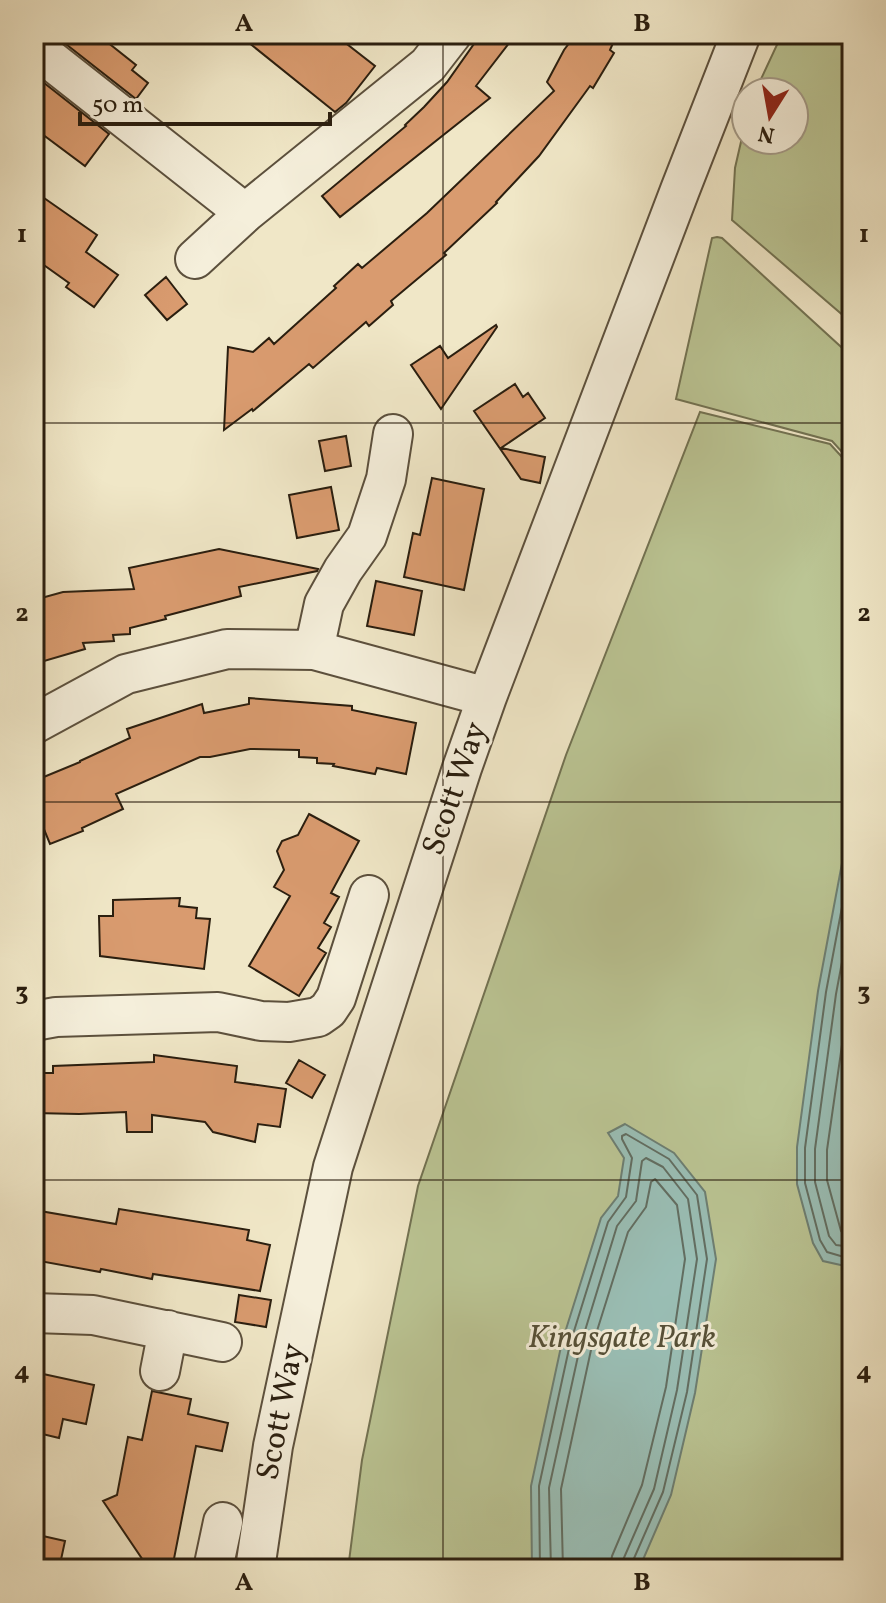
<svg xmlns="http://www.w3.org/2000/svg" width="886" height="1603" font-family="Vollkorn,serif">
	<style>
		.green { fill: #bbc594; stroke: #727252; stroke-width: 2 }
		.water { fill: #9abfb6; stroke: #6d7f73; stroke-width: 2 }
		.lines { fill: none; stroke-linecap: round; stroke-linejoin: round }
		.shore { stroke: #626e62; stroke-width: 2 }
		.building { fill: #d99b6f; stroke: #2a1e0f; stroke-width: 2 }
		.minor-casing { stroke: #5c503d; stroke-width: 42 }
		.minor { stroke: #f5efdb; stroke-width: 38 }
		.grid { fill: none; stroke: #2a1e0f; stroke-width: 2; stroke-opacity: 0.55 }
		.labels { text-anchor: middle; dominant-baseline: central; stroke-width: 6; stroke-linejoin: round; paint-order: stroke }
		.street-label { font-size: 32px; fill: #2a1e0f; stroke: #f5efdb }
		.park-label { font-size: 32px; font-style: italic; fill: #565037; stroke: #f5efdb }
		.neatline { fill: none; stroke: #2a1e0f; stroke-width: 3 }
		.grid-label { font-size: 26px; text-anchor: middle; font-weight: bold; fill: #2a1e0f }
	</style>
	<rect width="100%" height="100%" fill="#f0e7c7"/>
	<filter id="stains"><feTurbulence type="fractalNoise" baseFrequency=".0025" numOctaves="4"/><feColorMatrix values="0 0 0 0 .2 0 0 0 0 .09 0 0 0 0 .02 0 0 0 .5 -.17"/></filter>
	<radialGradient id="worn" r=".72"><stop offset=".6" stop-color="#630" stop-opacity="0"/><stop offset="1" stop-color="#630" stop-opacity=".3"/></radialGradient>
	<path class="green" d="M782,34H852V323L732,220L735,168L746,120V140H794V92H755Z
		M717,237L722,238L851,356L852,463L832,441L676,399L712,238Z
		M700,412L830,444L852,468V1569H348L362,1460L418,1186L566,755Z"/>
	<path class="water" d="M852,810V1265L845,1266L823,1261L813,1243L797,1184V1147L818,991Z
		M625,1124L674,1153L705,1192L716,1259L695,1393L671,1495L639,1569H532L531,1486L562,1342L601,1218L618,1196L624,1158L608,1133Z"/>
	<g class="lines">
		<path class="shore" d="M852,854L826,992L805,1148V1183L820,1240L827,1252L844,1257H852
			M852,909L836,994L815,1149V1182L829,1236L836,1245L852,1247
			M852,975L827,1150V1180L841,1231L844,1235H852
			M540,1569L539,1486L570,1344L608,1222L626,1197L632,1158L622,1139V1136L626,1134L669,1159L697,1195L707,1259L687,1392L663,1492L632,1563V1569
			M551,1569L549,1488L580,1347L617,1226L636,1201L642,1161L646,1158L663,1167L688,1199L697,1259L677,1390L654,1489L623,1560L622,1569
			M563,1569L561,1489L591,1350L628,1232L646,1207L651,1182L655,1179L677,1205L685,1259L666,1387L642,1485L612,1556L610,1569"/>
	</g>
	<path class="building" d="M53,34H97L136,65L132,70L148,83L136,99Z
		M238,34H334L375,66L346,103L335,112Z
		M481,34H516L476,86L490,98L340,217L322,196L406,126L405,125L424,107L447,82Z
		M576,34H617L610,50L614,53L593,88L590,86L539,156L496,202L497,203L444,253L446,255L391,301L393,305L369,326L366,322L313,368L309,364L253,411L252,409L224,430L228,347L253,352L269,338L274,344L336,288L334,286L358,264L362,268L427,213L554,91L547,82L564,50Z
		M34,75L109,134L85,166L34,128Z
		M34,191L97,235L86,252L118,275L94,307L66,287L69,283L34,258Z
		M166,277L187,304L167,320L145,295Z
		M496,325L497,327L441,409L411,365L440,346L448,358Z
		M515,384L523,397L528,393L545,418L501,448L545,457L540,483L521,479L474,411Z
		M346,436L351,466L325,471L319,441Z
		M432,478L484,489L464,590L404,577L413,533L420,535Z
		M331,487L339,530L297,538L289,495Z
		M219,549L318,569L317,571L239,587L241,596L165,616L166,619L130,628V634L113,635L114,641L83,643L85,649L34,664V600L63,592L134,589L129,568Z
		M376,581L422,591L414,635L367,626Z
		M249,698L352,706V710L416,723L406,774L377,768L375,774L333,766L334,764L317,763V758L299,757V750L250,749L210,757H200L116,794L123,809L82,828L83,831L50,844L34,805V781L80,762V761L130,738L127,729L202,704L204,713L249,704Z
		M309,814L359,841L331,893L339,897L324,923L331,927L318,948L326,953L299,996L249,966L290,896L274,887L284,870L277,851L282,841L298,835Z
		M180,898L179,906L197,908L196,918L210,919L204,969L100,956L99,916H113V900Z
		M154,1055L237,1066L235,1082L286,1089L280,1127L258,1124L255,1142L213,1132L205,1122L152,1115V1132H127L126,1112L79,1114L34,1113V1073H53V1066L154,1062Z
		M299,1060L325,1075L312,1098L286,1083Z
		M119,1209L249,1230L247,1240L270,1245L260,1291L153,1274L152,1279L101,1269L100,1272L34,1260V1210L116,1224Z
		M239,1295L271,1300L266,1327L235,1322Z
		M34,1372L94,1385L86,1424L63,1419L59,1438L34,1432Z
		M152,1391L191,1399L188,1414L228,1423L222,1451L196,1446L172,1569H149L103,1501L117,1495L128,1437L142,1440Z
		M34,1534L65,1541L59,1569H34Z"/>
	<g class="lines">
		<defs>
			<path id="minor" d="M34,47L245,213
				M195,259L245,213L428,65L452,34
				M314,650L324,604L343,570L367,536L386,479L393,434
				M34,724L126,674L227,649L314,650L487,697
				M34,1021L56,1017L218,1012L261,1021L289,1022L318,1017L328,1010L336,998L369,895
				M34,1313L93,1315L222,1342
				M160,1371L168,1330
				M213,1569L223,1522
				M255,1569L273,1446L333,1167L462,768L487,697L680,190L741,34"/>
		</defs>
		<use href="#minor" class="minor-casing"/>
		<use href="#minor" class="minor"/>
	</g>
	<path class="grid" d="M443,34V1569M34,423H852M34,802H852M34,1180H852"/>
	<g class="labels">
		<g class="street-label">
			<text transform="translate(456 789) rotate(-71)">Scott Way</text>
			<text transform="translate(282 1412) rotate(-79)">Scott Way</text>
		</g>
		<g class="park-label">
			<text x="622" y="1339">Kingsgate Park</text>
		</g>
	</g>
	<rect width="886" height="1603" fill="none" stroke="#f0e7c7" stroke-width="88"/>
	<g transform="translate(770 116) rotate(191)"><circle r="38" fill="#f5efdb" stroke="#a49b89" stroke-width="2"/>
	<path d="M0-6L14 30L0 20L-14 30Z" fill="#8f2418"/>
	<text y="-12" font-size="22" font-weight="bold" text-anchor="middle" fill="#2a1e0f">N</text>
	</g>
	<path d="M80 112v12h250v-12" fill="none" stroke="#2a1e0f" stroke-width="4"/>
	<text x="92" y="112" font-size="24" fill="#2a1e0f" stroke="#f5efdb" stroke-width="6" paint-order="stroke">50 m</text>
	<rect x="44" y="44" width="798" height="1515" class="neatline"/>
	<g class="grid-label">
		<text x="244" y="31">A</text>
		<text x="642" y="31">B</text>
		<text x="22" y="242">1</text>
		<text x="864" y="242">1</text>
		<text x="22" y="621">2</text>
		<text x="864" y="621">2</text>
		<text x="22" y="1000">3</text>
		<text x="864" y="1000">3</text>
		<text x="22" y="1379">4</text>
		<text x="864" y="1379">4</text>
		<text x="244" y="1590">A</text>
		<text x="642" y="1590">B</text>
	</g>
	<rect width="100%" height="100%" filter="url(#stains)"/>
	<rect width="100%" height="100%" fill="url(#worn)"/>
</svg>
